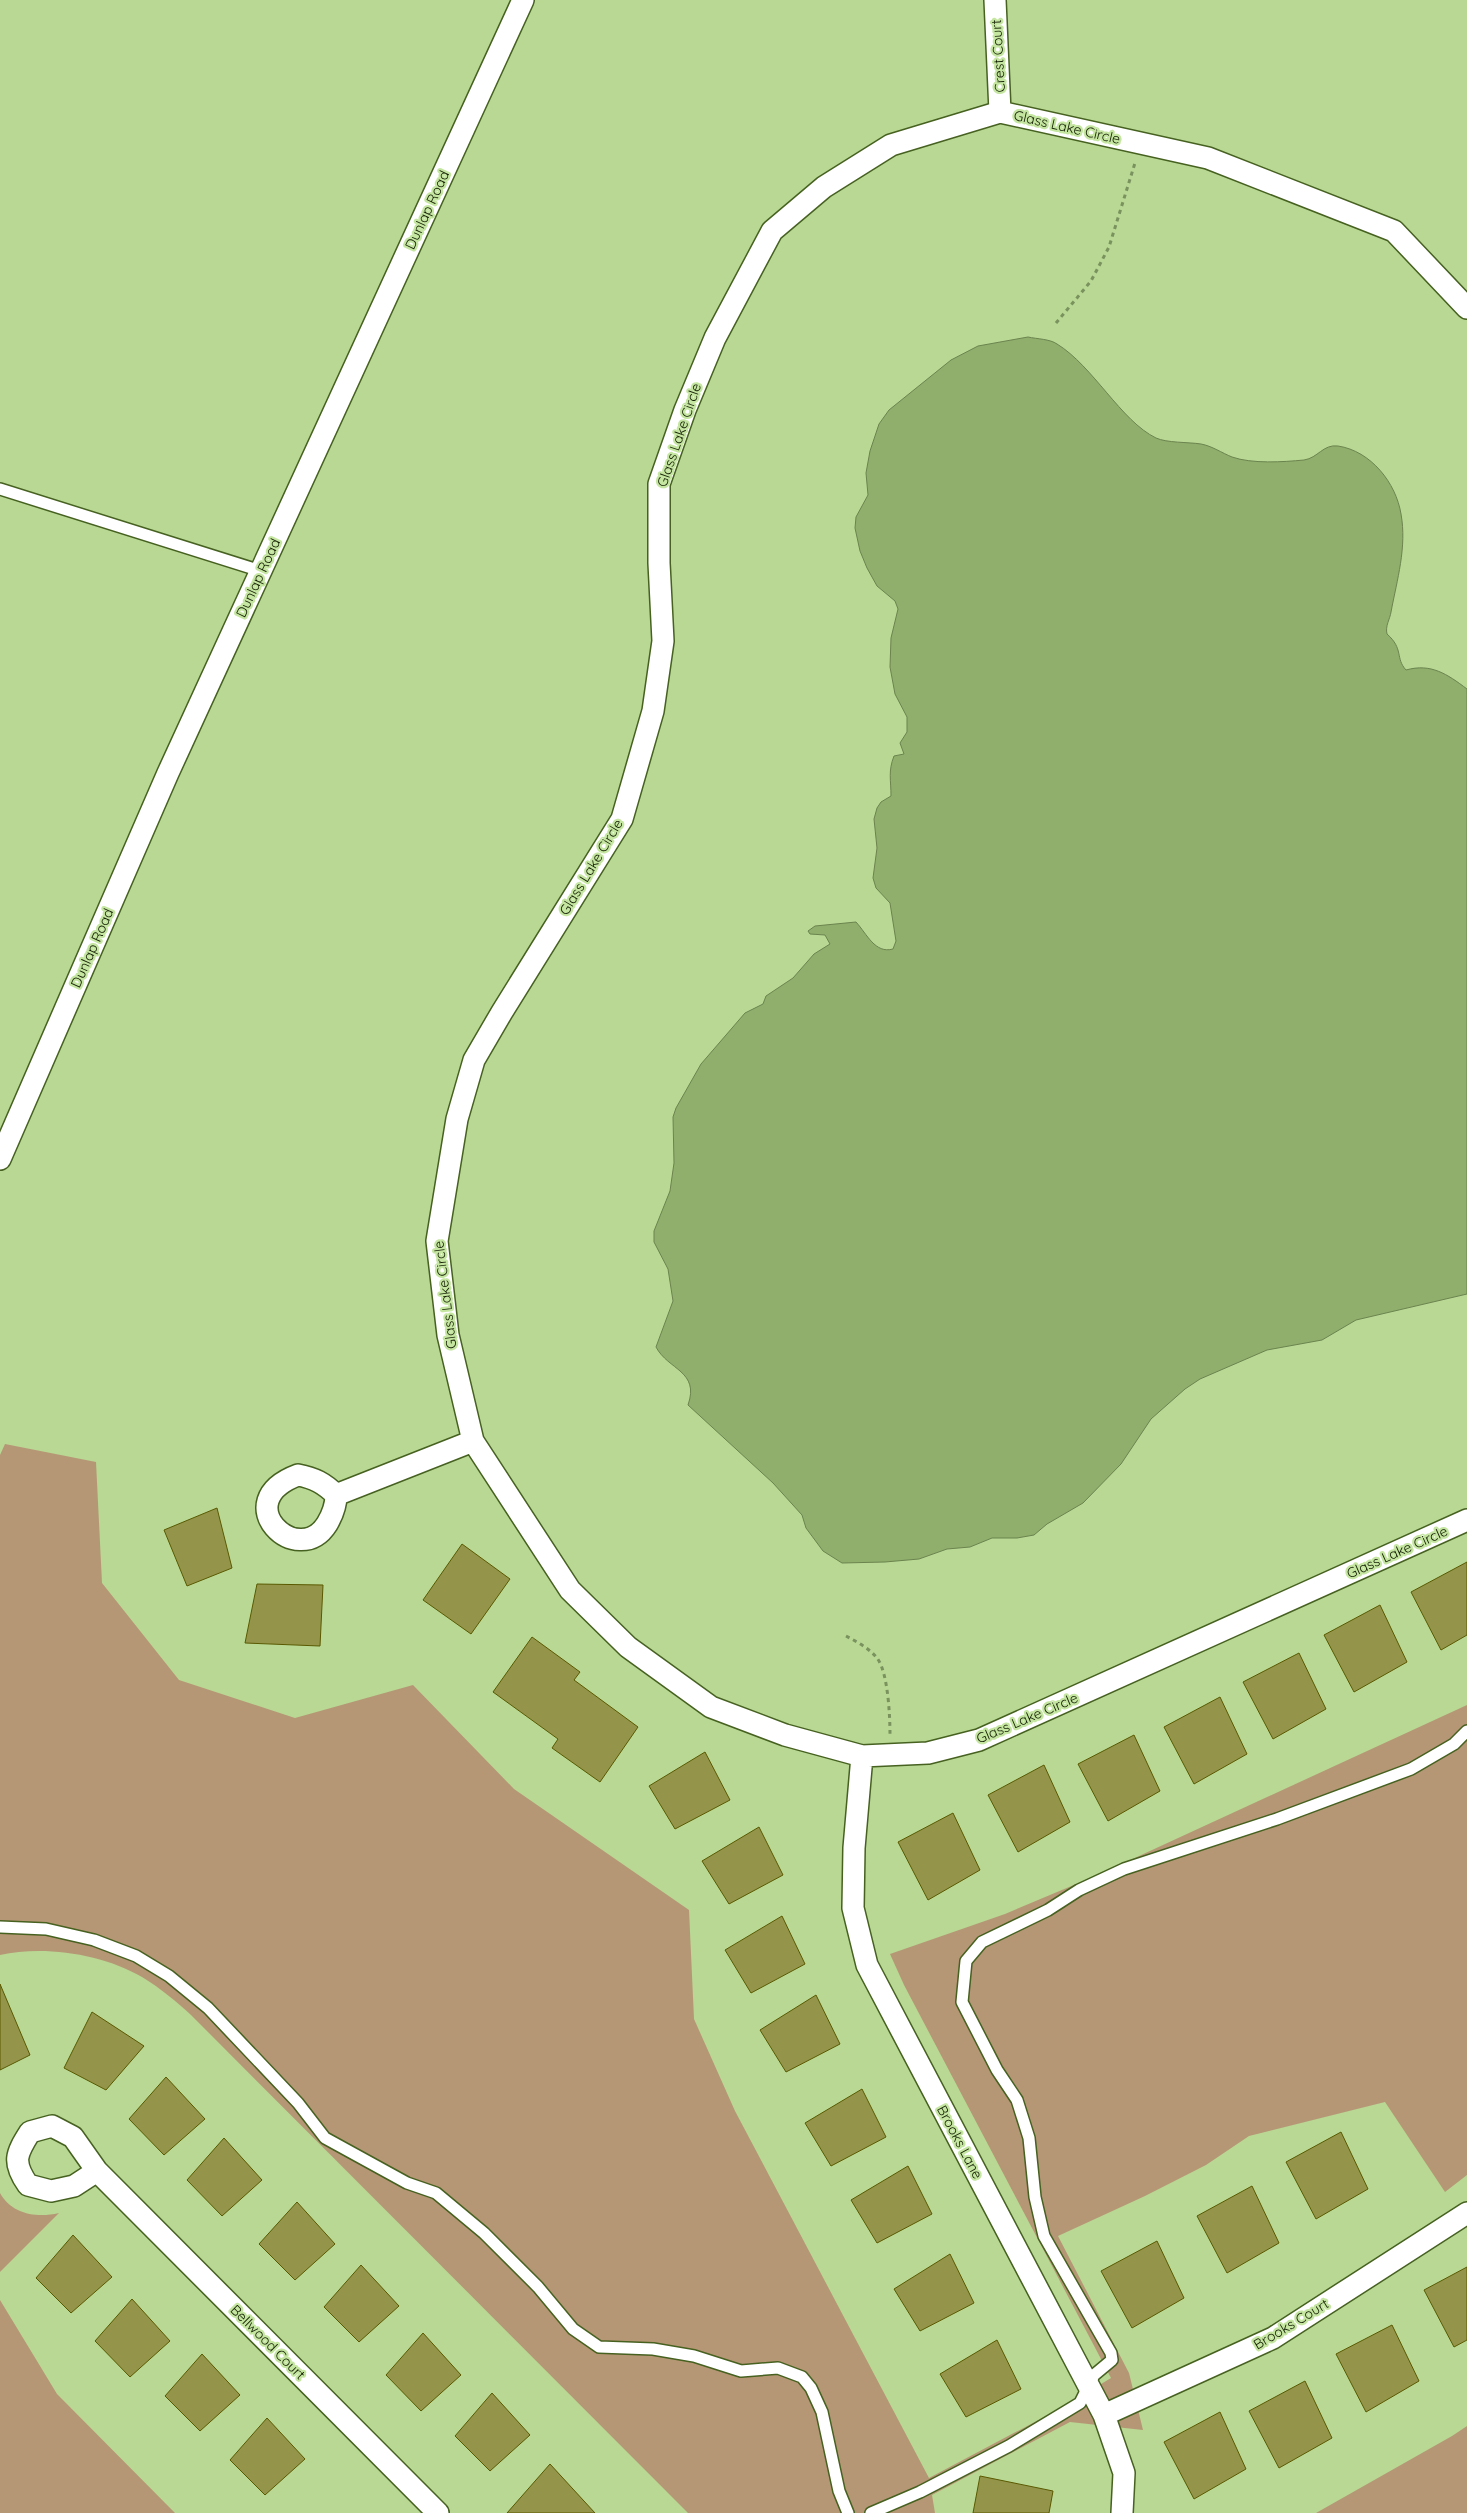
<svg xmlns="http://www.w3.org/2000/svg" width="1467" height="2513" font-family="Quicksand,sans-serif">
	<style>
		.green { fill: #b69775 }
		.water { fill: #90af6d; stroke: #6b844e }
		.building { fill: #94954b; stroke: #5a5900 }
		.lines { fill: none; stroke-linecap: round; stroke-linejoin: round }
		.lane-casing { stroke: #466120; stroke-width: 14 }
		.street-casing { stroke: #466120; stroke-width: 24 }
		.path { stroke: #7a925e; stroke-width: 3; stroke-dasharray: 4 4; stroke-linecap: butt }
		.lane { stroke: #fff; stroke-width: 11 }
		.street { stroke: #fff; stroke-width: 21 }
		.labels { text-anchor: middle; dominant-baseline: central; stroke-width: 4.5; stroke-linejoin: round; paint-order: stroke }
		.street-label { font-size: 14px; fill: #141f05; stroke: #c5e6a1 }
	</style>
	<rect width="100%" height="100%" fill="#b8d894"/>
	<path class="green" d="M5,1444L96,1462L102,1583L179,1680L295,1718L413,1685L514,1789L689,1910L694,2019L735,2111L929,2478L1063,2407L1111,2378L904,1985L890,1954L1005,1914L1100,1874L1467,1705V2175L1445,2192L1385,2102L1249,2136L1206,2165L1145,2196L1058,2236L1129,2373L1143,2430L1070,2422L932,2495L935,2513H688L191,2015C176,2001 160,1988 142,1977C103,1954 44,1945 0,1955V1455Z
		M0,2193C12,2215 38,2218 59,2213L0,2272Z
		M0,2300L57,2394L175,2513H0Z
		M1467,2426V2513H1316L1452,2436Z"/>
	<path class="water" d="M1028,337C1037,339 1050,339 1057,344C1093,366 1121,421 1156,438C1167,443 1188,442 1201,444C1212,446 1222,453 1232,457C1252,464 1283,462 1304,460C1318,458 1323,444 1338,446C1371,451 1396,483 1401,514C1407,547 1397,580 1391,612C1390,619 1385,626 1387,634C1404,649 1395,658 1406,670C1431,663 1447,674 1467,689V1294L1356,1320L1322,1340L1267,1350L1200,1379L1185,1389L1151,1419L1121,1464L1083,1503L1047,1524L1034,1535L1017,1538H992L970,1547L947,1549L919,1559L885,1562L842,1563L823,1551L806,1528L802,1515L773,1483L688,1405C700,1371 668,1370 656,1347L673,1301L668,1269L654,1242V1231L670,1191L674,1163L673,1117L676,1108L701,1064L745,1013L763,1004L766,996L793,978L814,954L830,944L825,935L810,934L808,931L815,926L856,922C867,934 875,954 893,949L896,941L890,903L876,888L873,878L877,848L874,819L877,808L881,802L891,796C891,780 888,771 894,756L904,754L900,743L907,732V717L895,694L890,667L891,638L898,609L895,601L877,586L867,568L860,551L855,528L856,517L868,495L866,473L870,451L879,424L889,410L951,360L978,346Z"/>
	<path class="building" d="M217,1508L232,1568L187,1586L164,1530Z
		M462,1544L510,1579L471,1634L423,1600Z
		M1467,1562V1635L1441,1650L1411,1592Z
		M257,1584L323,1585L320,1646L245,1643Z
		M1380,1605L1407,1662L1354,1692L1324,1635Z
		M532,1637L580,1672L574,1680L638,1727L600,1782L552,1748L558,1739L493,1692Z
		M1299,1653L1326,1709L1273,1739L1243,1682Z
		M1220,1697L1247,1754L1194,1784L1164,1727Z
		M1134,1735L1160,1791L1108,1821L1078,1764Z
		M705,1752L730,1800L675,1829L649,1786Z
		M1044,1765L1070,1822L1018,1852L988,1795Z
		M953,1813L980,1870L928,1900L898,1842Z
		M759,1827L783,1875L729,1904L702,1861Z
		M782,1916L805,1964L751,1993L725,1950Z
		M0,1984L30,2055L0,2070Z
		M816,1995L840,2044L786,2072L760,2030Z
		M92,2012L144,2046L106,2090L64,2068Z
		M166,2077L205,2119L164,2155L129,2119Z
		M862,2089L886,2137L831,2166L805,2123Z
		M1341,2132L1368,2189L1316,2219L1286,2162Z
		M224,2138L262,2180L222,2216L187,2180Z
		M908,2166L932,2214L877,2243L851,2200Z
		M1252,2186L1279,2243L1227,2273L1197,2216Z
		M297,2202L335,2244L295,2280L259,2244Z
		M73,2235L112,2277L71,2313L36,2278Z
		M1157,2241L1184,2298L1132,2328L1101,2271Z
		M950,2254L974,2303L920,2331L894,2289Z
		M361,2265L399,2306L359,2342L324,2307Z
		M1467,2267V2340L1454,2347L1424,2290Z
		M132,2299L170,2341L130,2377L95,2341Z
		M1392,2325L1419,2381L1366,2412L1336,2354Z
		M423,2333L461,2375L421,2411L386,2375Z
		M997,2340L1021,2389L966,2417L940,2374Z
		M202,2354L240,2395L200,2431L165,2396Z
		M1305,2381L1332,2438L1279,2468L1249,2411Z
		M492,2393L530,2435L490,2471L455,2436Z
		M1220,2412L1246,2469L1194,2499L1164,2442Z
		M267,2418L305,2459L265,2495L230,2460Z
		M550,2464L595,2513H507Z
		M980,2476L1053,2491L1049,2513H973Z"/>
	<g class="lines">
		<defs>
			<path id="lane" d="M0,489L261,571
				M0,1927L46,1929L94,1940L136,1956L169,1976L208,2008L298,2103L325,2138L407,2183L436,2193L484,2233L538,2287L573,2329L599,2347L653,2349L694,2356L741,2371L778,2368L802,2377L811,2388L822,2412L839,2491L848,2513
				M871,2513L920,2492L1009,2446L1080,2403L1094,2375L1112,2360L1111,2353L1044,2236L1035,2197L1029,2138L1017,2100L997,2070L962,2002L966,1961L982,1942L1048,1910L1079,1890L1124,1869L1277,1819L1411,1769L1454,1744L1467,1731"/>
			<path id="street" d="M995,0L1000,112
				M1467,308L1394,231L1208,158L1000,112L891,145L824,187L772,231L715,338L685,410L659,484V563L663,641L653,711L622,819L502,1012L474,1060L457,1119L437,1241L448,1335L473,1441L570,1590L628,1647L711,1707L785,1735L862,1756L928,1753L979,1740L1467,1520
				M0,1159L168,773L523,0
				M298,1475C314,1478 324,1483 336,1495C336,1506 333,1514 327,1524C298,1570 226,1502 298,1475Z
				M336,1495L473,1441
				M862,1756L854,1848L853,1908L867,1965L1104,2415L1124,2473L1122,2513
				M97,2171L74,2186L51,2191L28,2185C12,2162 16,2154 30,2132L52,2126L73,2137L97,2171L438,2513
				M1104,2415L1273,2338L1467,2213"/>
		</defs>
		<use href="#lane" class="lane-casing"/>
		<use href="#street" class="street-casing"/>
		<path class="path" d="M1056,323L1091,281L1109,247L1135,163
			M846,1636C857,1642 869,1648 877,1658C888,1672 890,1716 890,1734"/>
		<use href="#lane" class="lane"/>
		<use href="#street" class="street"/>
	</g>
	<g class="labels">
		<g class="street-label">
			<text transform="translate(998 56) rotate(-93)">Crest Court</text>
			<text transform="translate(1067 127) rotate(13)">Glass Lake Circle</text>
			<text transform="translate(427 210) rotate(-65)">Dunlap Road</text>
			<text transform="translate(679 435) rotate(-71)">Glass Lake Circle</text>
			<text transform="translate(258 578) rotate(-65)">Dunlap Road</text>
			<text transform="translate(591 867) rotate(-59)">Glass Lake Circle</text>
			<text transform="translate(92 948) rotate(-66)">Dunlap Road</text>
			<text transform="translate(445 1295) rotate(-97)">Glass Lake Circle</text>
			<text transform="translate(1397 1552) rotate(-24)">Glass Lake Circle</text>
			<text transform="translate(1027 1718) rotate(-23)">Glass Lake Circle</text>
			<text transform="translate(960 2142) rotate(62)">Brooks Lane</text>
			<text transform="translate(1291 2324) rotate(-31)">Brooks Court</text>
			<text transform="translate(268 2342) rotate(45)">Bellwood Court</text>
		</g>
	</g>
</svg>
